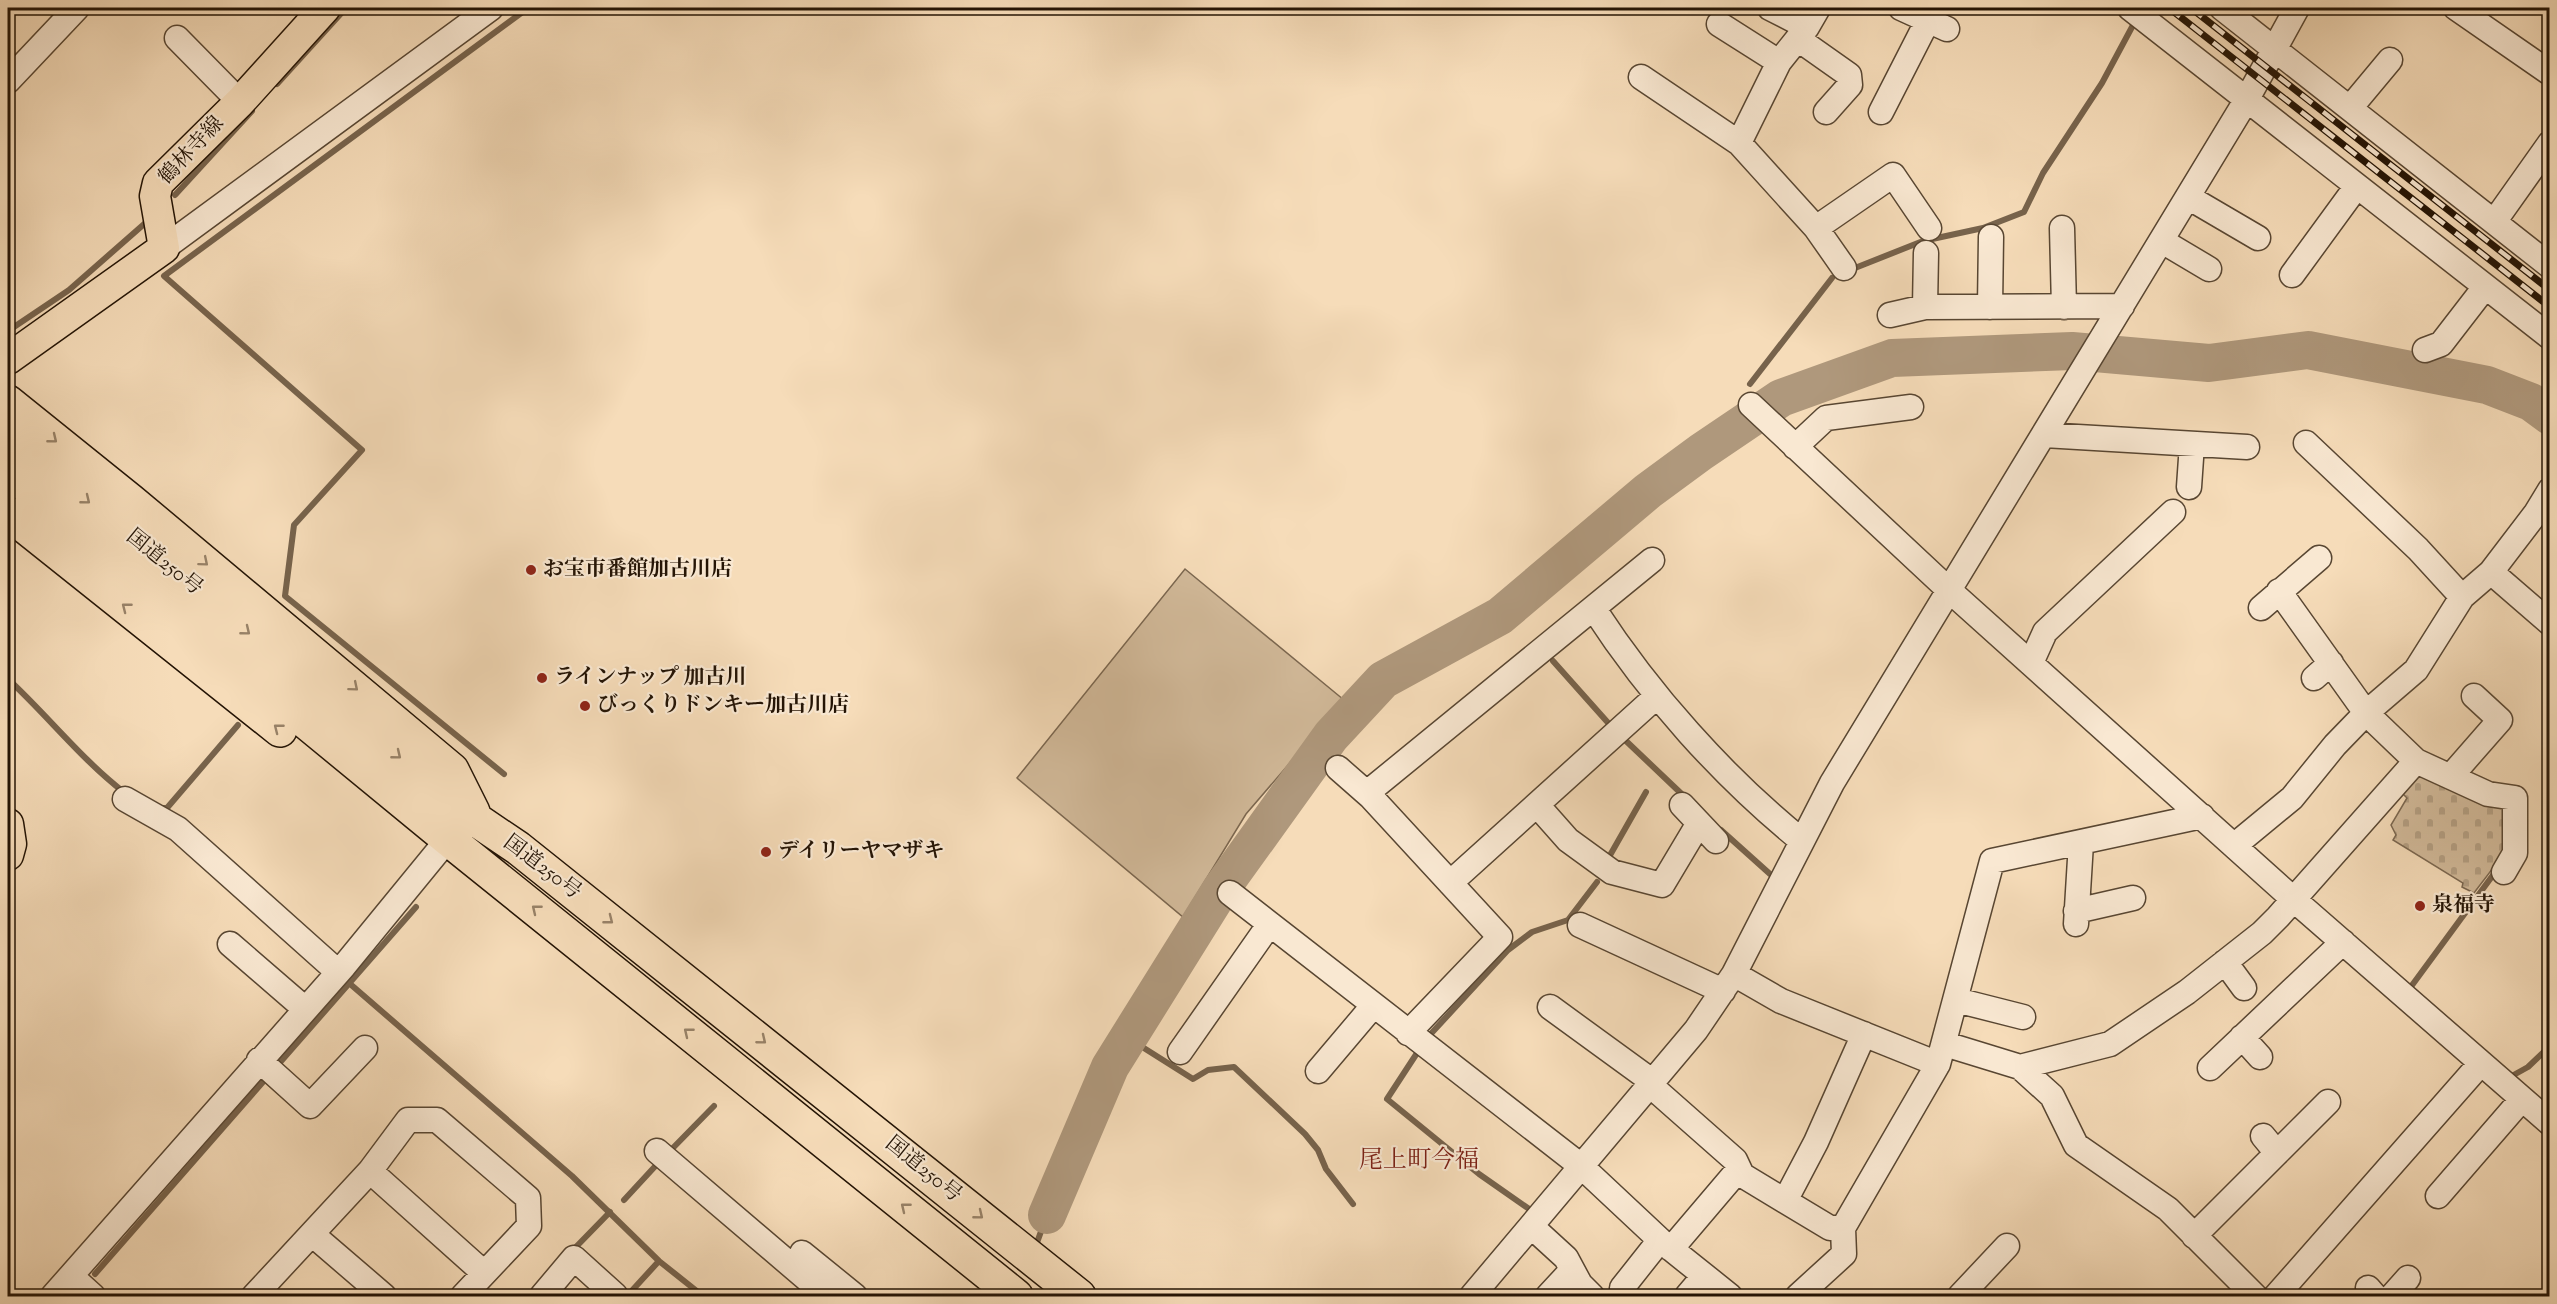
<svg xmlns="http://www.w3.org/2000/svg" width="2557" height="1304" font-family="'Sorts Mill Goudy','Noto Serif JP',serif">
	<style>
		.cemetery { fill: url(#cemetery-stones); stroke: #7b6750; stroke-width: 1.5 }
		.garden { fill: #d2ba9a; stroke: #7b6750; stroke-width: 1.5 }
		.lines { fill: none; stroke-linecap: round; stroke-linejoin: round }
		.stream { stroke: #77634c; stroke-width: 6 }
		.river { stroke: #af987c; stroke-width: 38 }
		.minor-casing { stroke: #584632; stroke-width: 27 }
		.major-casing { stroke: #241405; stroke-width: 33 }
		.highway-casing { stroke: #241405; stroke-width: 36 }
		.minor { stroke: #f9e8d2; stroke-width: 24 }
		.major { stroke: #f6dcb9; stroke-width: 30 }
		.highway { stroke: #f6dcb9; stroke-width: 33 }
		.rail-casing { stroke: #241405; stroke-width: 7 }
		.rail { stroke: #f9e8d2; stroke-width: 4.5; stroke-dasharray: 14; stroke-linecap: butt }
		.oneway { stroke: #988268 }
		.poi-dot { fill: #8f2418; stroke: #f9e8d2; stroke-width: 2 }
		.labels { text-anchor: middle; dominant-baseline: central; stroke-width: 4.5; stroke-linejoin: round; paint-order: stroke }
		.street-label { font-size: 21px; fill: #241405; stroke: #f9e8d2 }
		.poi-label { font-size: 21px; font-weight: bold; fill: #241405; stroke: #f9e8d2; text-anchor: start }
		.quarter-label { font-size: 24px; fill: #7a1f14; stroke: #f9e8d2 }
	</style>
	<defs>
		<pattern id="cemetery-stones" width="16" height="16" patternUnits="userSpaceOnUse" patternTransform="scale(1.5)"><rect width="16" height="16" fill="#d2ba9a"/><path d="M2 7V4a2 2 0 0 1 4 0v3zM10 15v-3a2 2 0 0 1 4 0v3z" fill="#b49f83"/></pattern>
	</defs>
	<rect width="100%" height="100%" fill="#f6dcb9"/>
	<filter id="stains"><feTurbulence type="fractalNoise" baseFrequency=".00333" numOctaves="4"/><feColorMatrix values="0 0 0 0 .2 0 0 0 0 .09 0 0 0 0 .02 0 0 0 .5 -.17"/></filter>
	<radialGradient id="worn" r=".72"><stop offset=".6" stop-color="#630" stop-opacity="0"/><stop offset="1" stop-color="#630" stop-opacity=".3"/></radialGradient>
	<path class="cemetery" d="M2419,767L2502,806C2511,852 2500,858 2474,893L2462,887L2463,883L2393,840L2396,835L2391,825L2407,798L2402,793Z"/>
	<path class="garden" d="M1185,569L1344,700L1246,814L1183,917L1017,778Z"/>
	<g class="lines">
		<path class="stream" d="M277,84L346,8
			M175,195L252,111
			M1855,268L1923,241L1983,228L2024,212L2043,173L2102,83L2132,27
			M8,331L69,290L151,218
			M1750,384L1832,278
			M1553,661L1610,725
			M8,679C48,716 81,759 125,793
			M1625,740L1687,799
			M504,774L285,596L294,525L362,450L164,276L528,8
			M158,808H167L238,725
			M1721,830L1770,874
			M1609,857L1646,792
			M349,983L572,1176L659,1261L703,1296
			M2410,988L2496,871
			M1128,1038L1193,1079L1208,1070L1234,1067L1305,1134L1318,1150L1326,1169L1353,1204
			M1427,1038L1508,950L1532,932L1568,920L1597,882
			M1419,1050L1387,1099L1479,1174L1532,1211
			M276,1067L416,907
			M2510,1077L2528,1067L2550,1046
			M667,1154L714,1106
			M624,1200L660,1161
			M1035,1248L1047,1215
			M573,1250L610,1212
			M95,1274L269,1075
			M627,1296L659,1261"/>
		<path class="river" d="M1047,1215L1110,1067L1221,889L1331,736L1383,680L1500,616L1648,491L1701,452L1781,398L1892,358L2072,351L2209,363L2308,350L2487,385L2531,402L2550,416"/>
		<defs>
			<path id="minor" d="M1770,8L1807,27
				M1901,8L1947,29
				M2130,8L2550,337
				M2222,8L2550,266
				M2456,8L2550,73
				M1719,24L1779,62
				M177,38L240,102
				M1798,39L1849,75L1850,85L1826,112
				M1641,77L1739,143L1816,228L1844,268
				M8,81L77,8
				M2350,108L2390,60
				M1881,112L1928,20
				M1739,143L1779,62L1807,27L1818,8
				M2188,197L2258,238
				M2494,222L2550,143
				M1816,228L1893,175L1929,228
				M2062,228L2064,307
				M2162,241L2209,269
				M164,248L491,8
				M2292,275L2357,186
				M1925,307L1926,253
				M1990,307L1991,237
				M1890,315L1925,307L2122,306
				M2425,350L2441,344L2485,287
				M1751,405L1950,591L2292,898L2550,1123
				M2044,435L2247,447
				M2306,443L2418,549L2462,597
				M1795,447L1826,418L1911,407
				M2189,487L2192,444
				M2491,572L2550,623
				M2279,591L2366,713L2416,761L2488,794L2515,798V853L2504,872
				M2261,608L2319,558
				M1594,609C1650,695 1722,776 1802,841
				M2031,663L2045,632L2173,512
				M2314,678L2331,663
				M1338,768L1371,797
				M2451,776L2500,720L2474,696
				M125,799L178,829L338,972
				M1537,805L1568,840L1612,872L1662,885L1699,823
				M1682,805L1716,841
				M2235,845L2292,798L2335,745L2366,713L2416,670L2462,597L2491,572L2536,513L2550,490
				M1450,883L1657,696
				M1230,893L1581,1166L1660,1240L1730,1296
				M2076,911L2133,898
				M2076,924L2081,843
				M1580,925L1723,991
				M230,944L304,1008
				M2225,962L2244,988
				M1734,974L1781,1001L1938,1064
				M1956,1000L2023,1017
				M1550,1007L1653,1082
				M1408,1033L1500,937L1371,797L1373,788L1652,560
				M2242,1037L2260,1057
				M1945,1044L2020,1067L2052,1096L2076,1145L2168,1209L2255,1296
				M1180,1052L1269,925
				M259,1060L310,1106L365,1048
				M2020,1067L2110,1044L2187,992L2262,933L2278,917L2416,761
				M2210,1068L2343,942
				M1318,1071L1373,1006
				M1650,1085L1735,1160L1742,1175L1830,1228H1843
				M2263,1136L2277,1153
				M657,1151L827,1296
				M370,1171L484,1273
				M2438,1196L2522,1099
				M1785,1201L1816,1142L1864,1034
				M1531,1226L1566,1258L1580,1284L1592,1296
				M313,1235L384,1296
				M2194,1236L2328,1102
				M1671,1249L1739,1169
				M802,1253L855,1296
				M71,1276L93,1296
				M2368,1288L2375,1296
				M1625,1292L1622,1288L1660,1240
				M53,1296L344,966L448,839L461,832
				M254,1296L370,1171L408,1120H437L528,1198L529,1226L463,1296
				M542,1296L574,1258L615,1295
				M1472,1296L1696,1030L1734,974L1832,783L2247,99L2297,8
				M1548,1296L1572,1270
				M1687,1296L1704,1276
				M1798,1296L1844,1254L1843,1228L1938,1064L1992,861L2202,816
				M1960,1296L2007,1246
				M2276,1296L2481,1063
				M2392,1296L2408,1278"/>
			<path id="major" d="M8,359L164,248L155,196L158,183L240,102L325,8
				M8,824L11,844L8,855"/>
			<path id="highway" d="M8,402L131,501L452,770L473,812
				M8,437L478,821L518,848L1079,1296
				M8,469L100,553L448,839L1016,1296
				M8,513L280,730"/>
		</defs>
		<use href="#minor" class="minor-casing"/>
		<use href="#major" class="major-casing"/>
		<use href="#highway" class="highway-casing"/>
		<use href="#minor" class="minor"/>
		<use href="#major" class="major"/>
		<use href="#highway" class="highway"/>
		<defs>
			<path id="rail" d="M2169,8L2550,307
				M2191,8L2550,290"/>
		</defs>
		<use href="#rail" class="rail-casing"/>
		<use href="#rail" class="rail"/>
	</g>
	<defs><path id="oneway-chevron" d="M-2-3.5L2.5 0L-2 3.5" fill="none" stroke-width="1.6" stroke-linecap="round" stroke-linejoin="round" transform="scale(1.5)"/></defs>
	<g class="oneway">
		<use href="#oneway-chevron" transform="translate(53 439) rotate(39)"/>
		<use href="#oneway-chevron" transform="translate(86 500) rotate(39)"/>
		<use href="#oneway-chevron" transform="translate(204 562) rotate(40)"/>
		<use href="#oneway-chevron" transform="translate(126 607) rotate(-142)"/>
		<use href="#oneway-chevron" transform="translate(246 631) rotate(39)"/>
		<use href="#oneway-chevron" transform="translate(354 687) rotate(40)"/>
		<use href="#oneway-chevron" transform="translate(278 728) rotate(-142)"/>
		<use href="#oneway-chevron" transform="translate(397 755) rotate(39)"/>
		<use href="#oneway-chevron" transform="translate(536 909) rotate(-141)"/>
		<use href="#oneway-chevron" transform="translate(609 920) rotate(38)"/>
		<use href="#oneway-chevron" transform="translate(688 1032) rotate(-141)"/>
		<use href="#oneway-chevron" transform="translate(762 1040) rotate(39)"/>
		<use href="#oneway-chevron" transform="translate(905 1207) rotate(-141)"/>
		<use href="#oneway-chevron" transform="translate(979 1215) rotate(39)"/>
	</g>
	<g class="poi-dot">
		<circle cx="531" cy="570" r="6"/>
		<circle cx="542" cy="678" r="6"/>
		<circle cx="585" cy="706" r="6"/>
		<circle cx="766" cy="852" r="6"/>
		<circle cx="2420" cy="906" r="6"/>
	</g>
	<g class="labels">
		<g class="street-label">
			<text transform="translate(192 151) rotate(-47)">鶴林寺線</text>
			<text transform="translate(164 563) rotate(39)">国道250号</text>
			<text transform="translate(542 868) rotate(37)">国道250号</text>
			<text transform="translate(923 1170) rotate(39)">国道250号</text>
		</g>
		<g class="poi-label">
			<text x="543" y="570">お宝市番館加古川店</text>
			<text x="554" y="678">ラインナップ 加古川</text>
			<text x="597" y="706">びっくりドンキー加古川店</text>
			<text x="778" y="852">デイリーヤマザキ</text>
			<text x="2432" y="906">泉福寺</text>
		</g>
		<g class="quarter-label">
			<text x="1419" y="1161">尾上町今福</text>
		</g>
	</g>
	<rect width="2557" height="1304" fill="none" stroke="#f6dcb9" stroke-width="30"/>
	<rect x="9" y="9" width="2539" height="1286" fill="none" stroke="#241405" stroke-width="3"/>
	<rect x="15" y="15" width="2527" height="1274" fill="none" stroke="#241405" stroke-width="1.5"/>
	<rect width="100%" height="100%" filter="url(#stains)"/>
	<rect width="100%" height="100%" fill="url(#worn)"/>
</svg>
